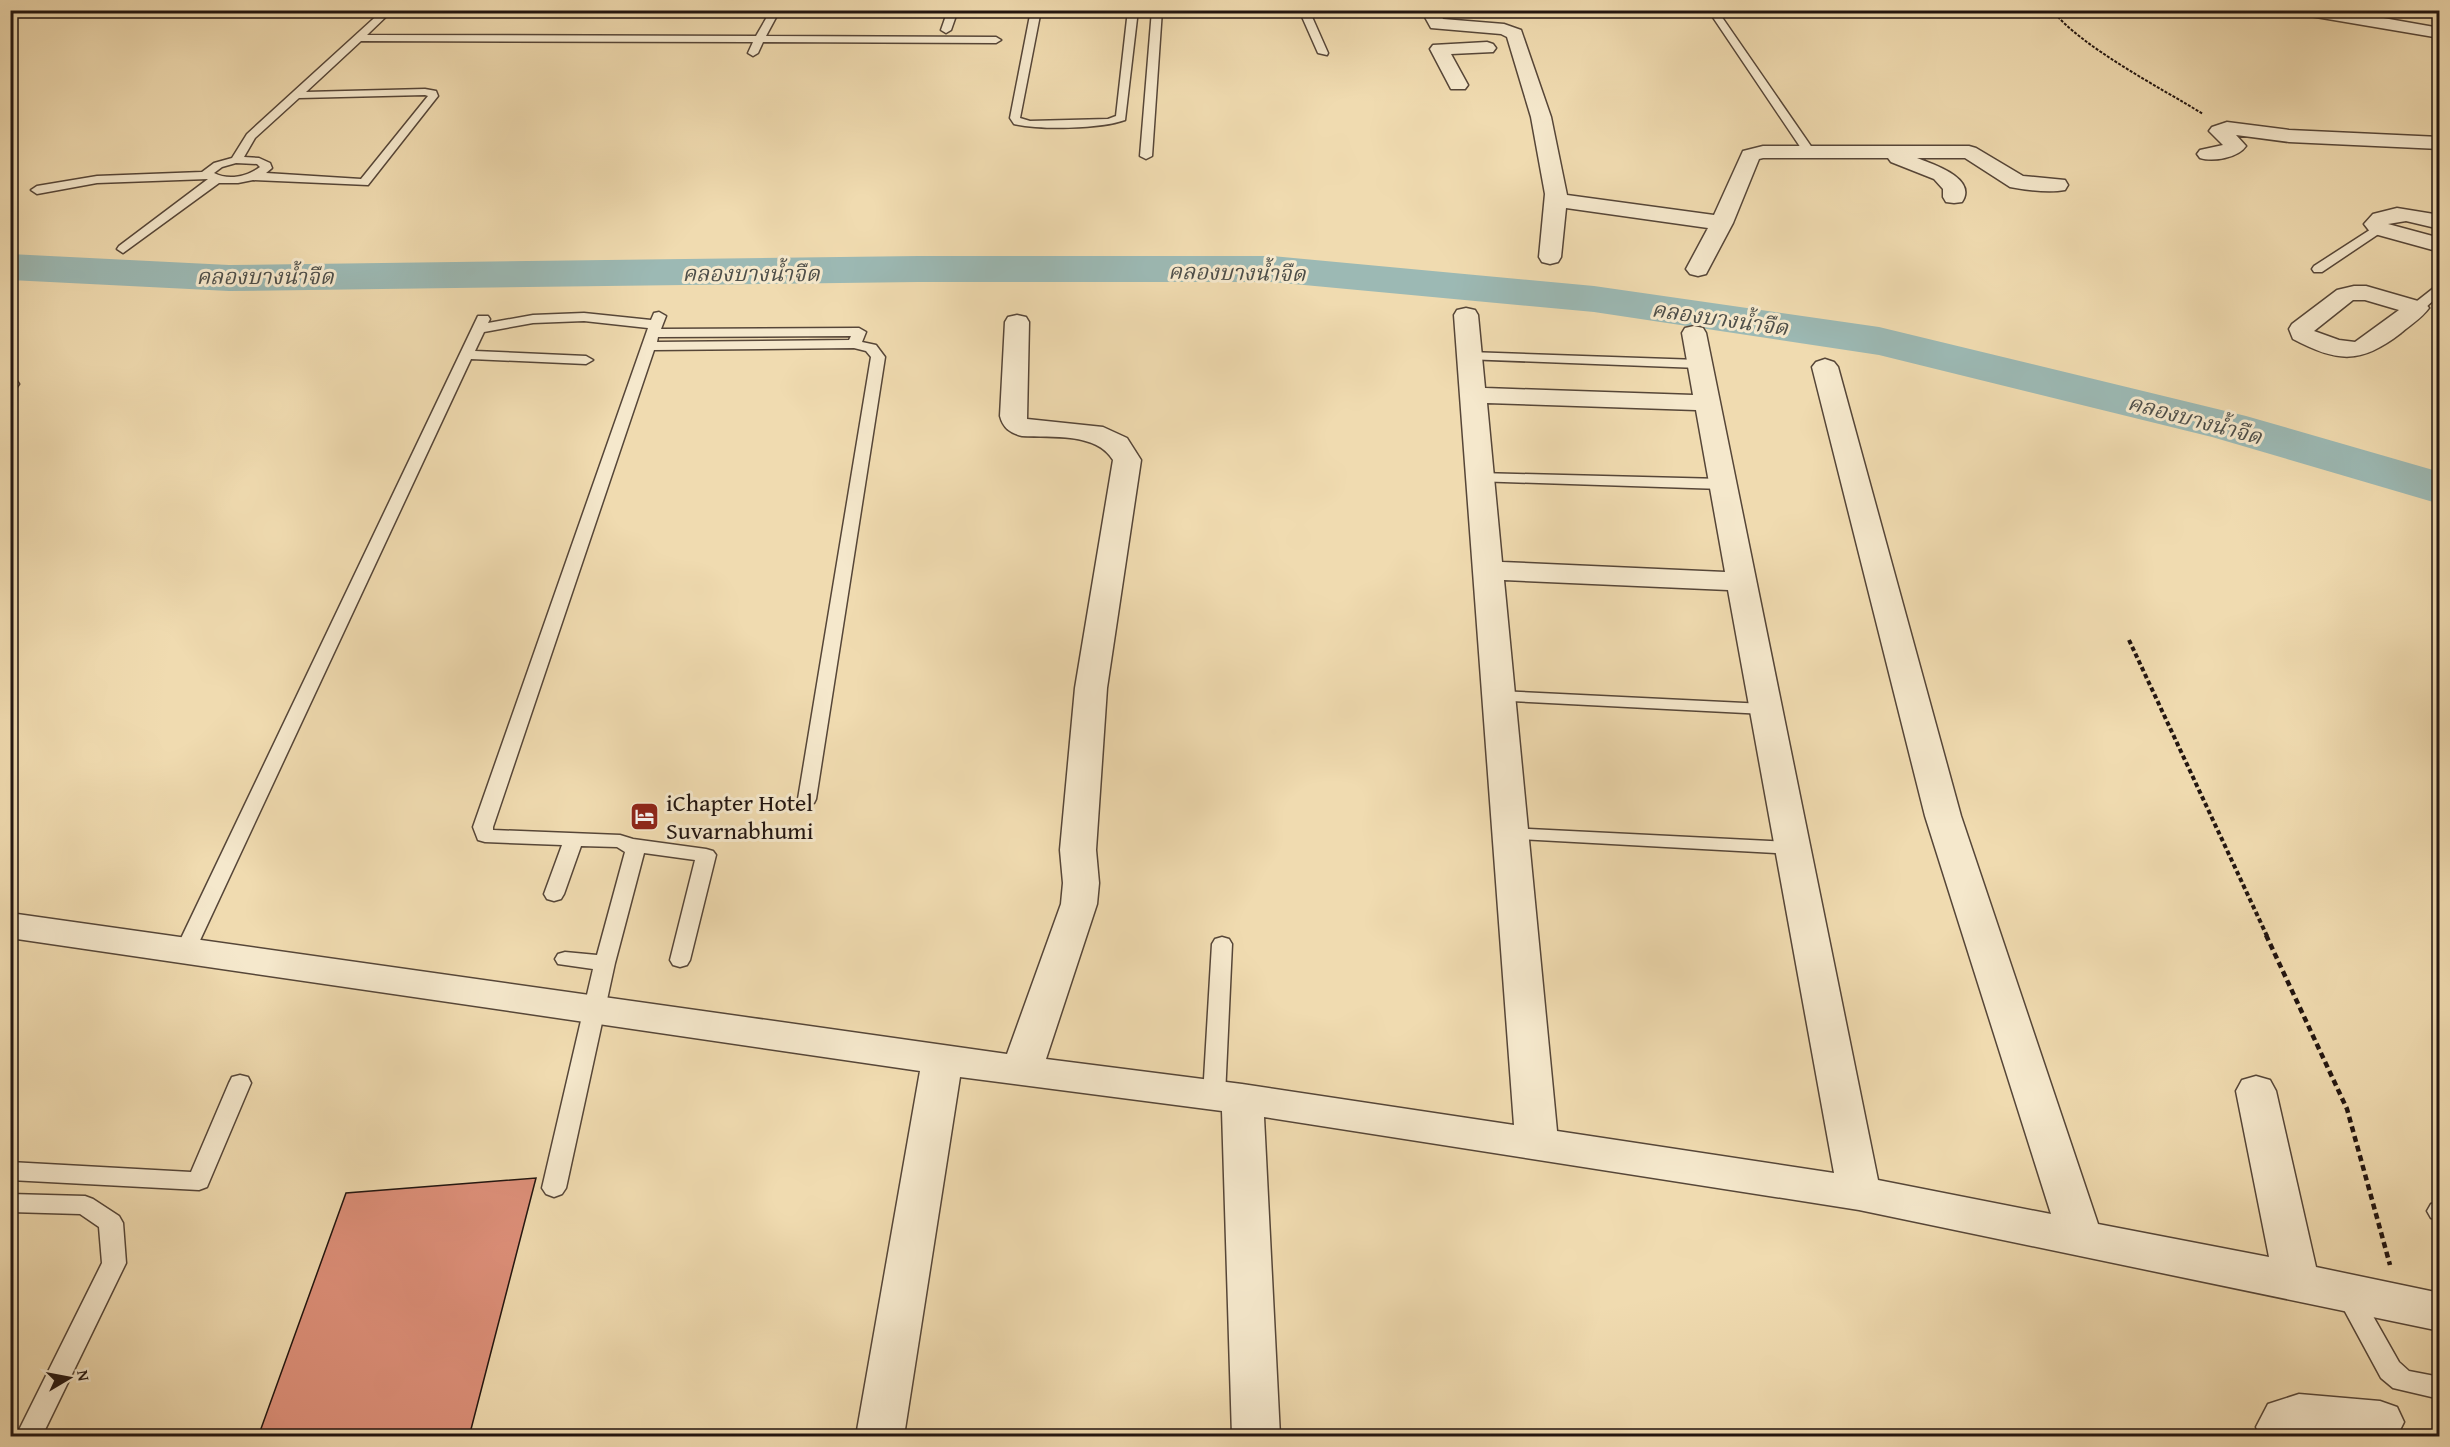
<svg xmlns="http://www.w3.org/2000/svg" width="2450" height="1447" font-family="'Gentium Book Plus','Noto Serif Thai',serif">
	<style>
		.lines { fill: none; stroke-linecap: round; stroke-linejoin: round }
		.river { fill: #9cb9b4; fill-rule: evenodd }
		.building { fill: #de907a; stroke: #221510; stroke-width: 1.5 }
		.service-casing { stroke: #564638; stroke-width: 3 }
		.minor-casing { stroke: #564638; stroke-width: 3 }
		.path-far2 { stroke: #221510; stroke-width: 2; stroke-dasharray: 3 1.5; stroke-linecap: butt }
		.path-far1 { stroke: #221510; stroke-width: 4; stroke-dasharray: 4.5 3; stroke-linecap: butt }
		.path { stroke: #221510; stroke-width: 4.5; stroke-dasharray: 6 4; stroke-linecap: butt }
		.service { fill: #f5e8cc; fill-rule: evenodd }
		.minor { fill: #f5e8cc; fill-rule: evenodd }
		.labels { text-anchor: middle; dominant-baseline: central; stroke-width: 6; stroke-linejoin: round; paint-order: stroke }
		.far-water-label { font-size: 22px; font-style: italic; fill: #4d4e49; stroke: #f5e8cc }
		.poi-label { font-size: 24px; fill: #221510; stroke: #f5e8cc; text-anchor: start }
	</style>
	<rect width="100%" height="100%" fill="#f0dbb0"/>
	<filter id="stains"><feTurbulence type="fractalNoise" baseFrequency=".00333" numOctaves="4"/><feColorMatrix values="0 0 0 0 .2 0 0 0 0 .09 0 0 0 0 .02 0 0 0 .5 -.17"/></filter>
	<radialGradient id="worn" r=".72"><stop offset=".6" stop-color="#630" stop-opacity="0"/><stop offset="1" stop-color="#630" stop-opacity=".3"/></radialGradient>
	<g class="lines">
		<path class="river" d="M10,254L229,265L918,256H1272L1594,286L1879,327L2246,416L2440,472V504L2212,437L1879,355L1594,312L1272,282H918L229,291L10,280Z"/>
	</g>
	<path class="building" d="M536,1178L469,1437H258L346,1193Z"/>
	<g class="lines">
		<defs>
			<path id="service" d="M166,10H176V13L168,15Z
				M383,10H393L367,35L756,36L771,10H780L766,36L996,37L1001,40L996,43L763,42L758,53L753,56L748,53L753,42L361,41L306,92L425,89L436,91L438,96L368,185L253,180L238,183H219L123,253L117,249L119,246L208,179L97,183L37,194L31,190L37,186L97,176L202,172L214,163L232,158L247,134ZM425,95L428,96L361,179L266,173L272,168L270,163L259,158L244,157L255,138L299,98ZM236,163L257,164L260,167C248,176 229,181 214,173L222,167Z
				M948,10H958L951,30L946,33L941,30Z
				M1031,10H1041L1020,118L1030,121L1108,119L1116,116L1128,10H1138L1125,120C1100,129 1040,130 1014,124L1010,118Z
				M1152,10H1162L1152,156L1146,159L1140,156Z
				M1299,10H1309L1328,53L1327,55L1318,53Z
				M1708,10H1717L1815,152L1813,154H1805Z
				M2379,224L2383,225V231L2322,272H2314L2312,269L2314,266Z
				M2440,283V294L2422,311H2412L2410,308L2412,305Z
				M659,312L666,316L661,329L859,328L866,332L862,342L876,345L885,357L816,799L814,803H800L798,799L871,357L866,351L854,348L654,350L493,827V830L620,835L633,839L706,849L713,851L716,855L690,960L687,965L680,967L673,965L670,960L695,860L644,853L615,963L566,1188L562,1194L554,1197L546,1194L542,1188L593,969L558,964L555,959L558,954L565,952L597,955L625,852L617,847L581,846L564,894L561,899L554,901L547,899L544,894L562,845L485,842L478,840L473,827L648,328L584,321L533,323L484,332L475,351L586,356L593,360L586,364L471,359L195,951L192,956L185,958L178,956L175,951L478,316H488L490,319L488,323L533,315L584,313L651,320L654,313ZM851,336L849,340L657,342L658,337Z
				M1469,352L1699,360L1706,364L1699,368L1464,359L1462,356L1464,353Z
				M10,380L17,381L19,384L17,387L10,388Z
				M1479,473L1722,479L1730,484L1722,489L1474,481L1471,478Z
				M1498,691L1765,704L1771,705L1774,709L1771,713L1765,714L1492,700L1489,696L1492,692Z
				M1510,828L1792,842L1799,844L1802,848L1799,852L1792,854L1503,838L1500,834L1503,830Z
				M1222,937L1229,939L1232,944L1225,1096L1222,1102L1214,1104L1206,1102L1203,1096L1212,944L1215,939Z
				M240,1075L248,1077L251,1083L207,1187L199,1190L10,1180V1162L191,1172L229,1083L232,1077Z
				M10,1194L85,1196L93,1199L119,1216L123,1223L126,1263L42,1436H16L102,1263L99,1227L80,1214L10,1212Z
				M2439,1202H2440V1220L2431,1218L2427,1211L2431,1204Z
				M2347,1283L2356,1286L2399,1362L2409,1371L2440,1377V1399L2393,1388L2381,1378L2335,1293L2338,1286Z"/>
			<path id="minor" d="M1421,10H1439L1443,19L1504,24L1521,30L1551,117L1567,195L1714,215L1743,151L1763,146H1969L1976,148L2023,176L2065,180L2068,185L2065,190C2049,193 2026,190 2010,187L1965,158H1917C1932,164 1978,178 1962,202L1954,203L1946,202L1943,197V189L1934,179L1891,162L1888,158H1763L1759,159L1733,223L1706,274L1698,276L1690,274L1686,269L1708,228L1566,208L1561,257L1558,262L1550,264L1542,262L1539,257L1545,194L1531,117L1507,37L1501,34L1431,28Z
				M2296,10H2338L2440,28V38L2304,15Z
				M1487,42L1493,44L1496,48L1493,52L1451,54L1468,85L1465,89H1451L1430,49L1433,45Z
				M2227,122L2289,130L2440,137V149L2289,142L2236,135L2246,146C2238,158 2213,162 2200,158L2197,154L2200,150L2223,145L2209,131L2212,127Z
				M2397,208L2440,215V229L2406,221L2388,224L2440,238V252L2371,233L2364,224L2373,214Z
				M2354,286H2366L2425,303L2429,308C2422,318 2410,325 2401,333C2361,364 2338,363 2293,339L2289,329L2292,324L2337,290ZM2353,300H2365L2399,310L2355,342L2339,340L2314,331Z
				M1466,308L1475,310L1478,315L1485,388L1693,395L1682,333L1685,328L1694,326L1703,328L1706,333L1878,1180L2051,1214L1925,816L1812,367L1816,362L1825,359L1834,362L1838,367L1961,816L2098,1224L2269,1257L2236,1091L2242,1080L2256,1076L2270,1080L2276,1091L2316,1267L2440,1293V1331L1859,1210L1264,1117L1280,1436H1232L1222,1111L960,1077L904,1436H856L920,1071L10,938V913L1007,1054L1061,904L1063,883L1060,850L1075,688L1113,460C1096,432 1052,438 1022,436C1010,433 1003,428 1000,416L1005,322L1008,317L1017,315L1026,317L1029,322L1027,419L1103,427L1127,438L1141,460L1107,688L1096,850L1099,883L1097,904L1046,1059L1242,1084L1514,1125L1454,315L1457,310ZM1487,403L1696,410L1725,572L1502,562ZM1504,580L1728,590L1834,1173L1557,1131Z
				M2299,1394L2380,1401L2397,1407L2404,1422L2397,1436H2260L2256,1427L2268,1404Z"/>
		</defs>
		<use href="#service" class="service-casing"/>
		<use href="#minor" class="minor-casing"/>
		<path class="path-far2" d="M2052,10C2081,47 2161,88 2203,114"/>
		<path class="path-far1" d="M2129,640L2267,936"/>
		<path class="path" d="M2266,935L2347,1109L2390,1265"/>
		<use href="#service" class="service"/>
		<use href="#minor" class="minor"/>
	</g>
	<defs>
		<symbol id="hotel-square" viewBox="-11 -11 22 22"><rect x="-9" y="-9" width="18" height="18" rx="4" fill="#8f2418" stroke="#f5e8cc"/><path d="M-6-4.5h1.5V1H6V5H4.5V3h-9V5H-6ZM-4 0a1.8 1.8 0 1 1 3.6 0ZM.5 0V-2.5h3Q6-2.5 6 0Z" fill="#fff"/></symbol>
	</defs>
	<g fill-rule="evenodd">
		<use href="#hotel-square" x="628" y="800" width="33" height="33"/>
	</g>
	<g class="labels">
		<g class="far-water-label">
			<text transform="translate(1237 272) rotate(1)">คลองบางน้ำจืด</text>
			<text x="751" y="273">คลองบางน้ำจืด</text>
			<text x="265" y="276">คลองบางน้ำจืด</text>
			<text transform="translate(1720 318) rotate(8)">คลองบางน้ำจืด</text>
			<text transform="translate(2195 419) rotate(15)">คลองบางน้ำจืด</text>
		</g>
		<g class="poi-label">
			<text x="666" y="802">iChapter Hotel<tspan x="666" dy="28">Suvarnabhumi</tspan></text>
		</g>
	</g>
	<rect width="2450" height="1447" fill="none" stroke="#f0dbb0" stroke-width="36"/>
	<rect x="12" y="12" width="2426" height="1423" fill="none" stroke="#221510" stroke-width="3"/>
	<rect x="18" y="18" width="2414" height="1411" fill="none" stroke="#221510" stroke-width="1.5"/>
	<g transform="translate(69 1378) rotate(80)" stroke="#f5e8cc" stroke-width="4.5" paint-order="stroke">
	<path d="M0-4.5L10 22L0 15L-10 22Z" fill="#221510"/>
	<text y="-9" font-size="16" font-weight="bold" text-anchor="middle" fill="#221510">N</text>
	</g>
	<rect width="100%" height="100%" filter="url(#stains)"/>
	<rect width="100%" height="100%" fill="url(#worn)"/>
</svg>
